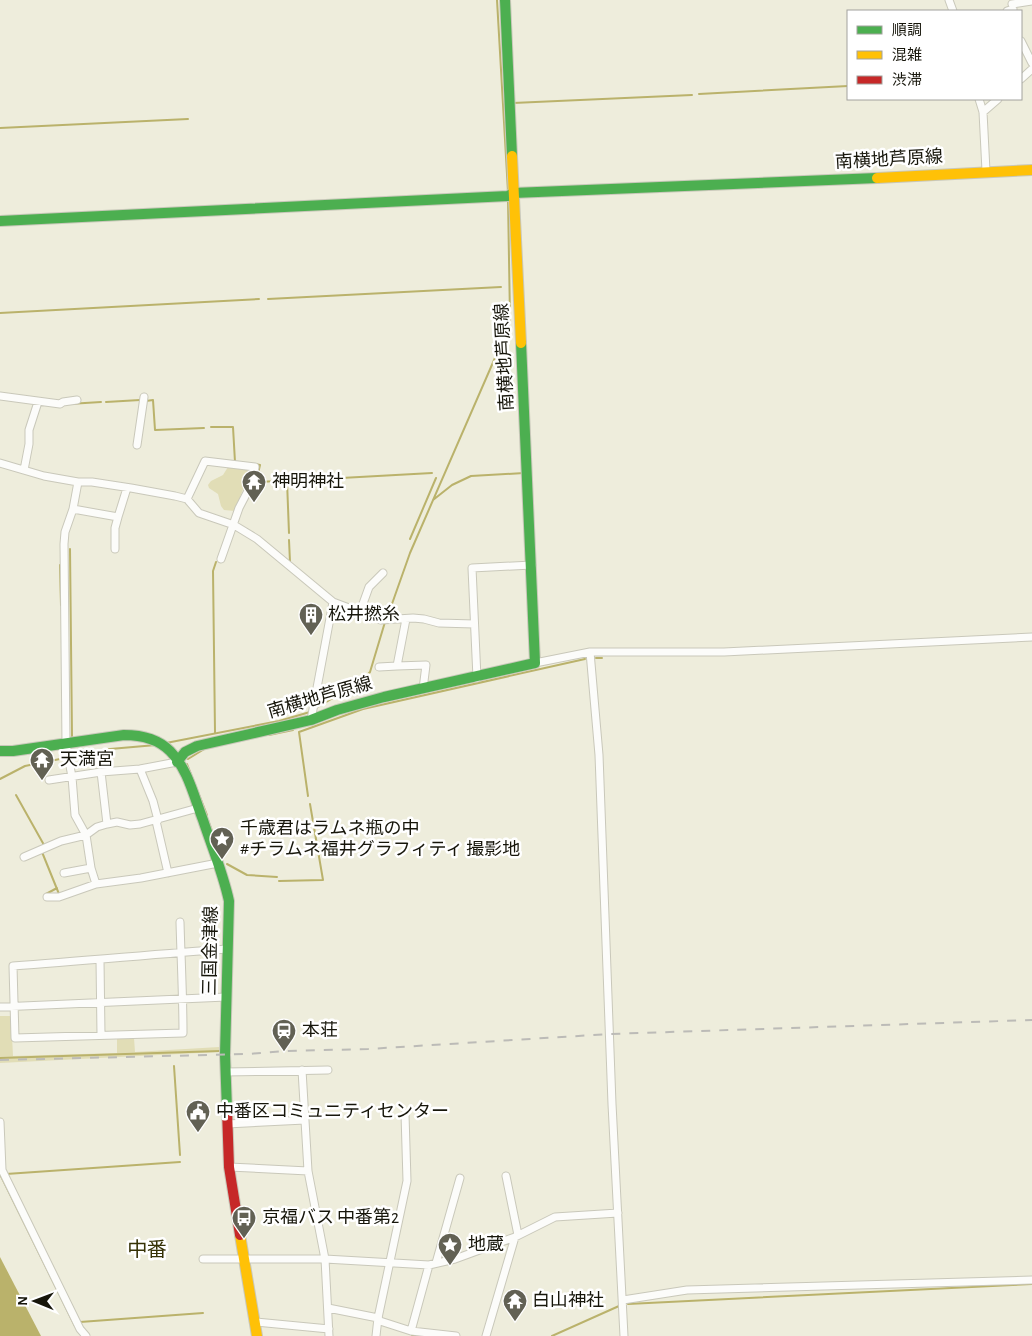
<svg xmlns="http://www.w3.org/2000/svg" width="1032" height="1336" font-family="'Alegreya Sans','Noto Sans JP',sans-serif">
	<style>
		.green { fill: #e1ddb6 }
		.water { fill: #bab26b }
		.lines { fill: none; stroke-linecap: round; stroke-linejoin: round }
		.stream { stroke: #bab26b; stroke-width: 2 }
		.street-casing { stroke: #c9c8ba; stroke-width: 9 }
		.fast-casing { stroke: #c9c8ba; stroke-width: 12 }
		.slow-casing { stroke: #c9c8ba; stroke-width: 12 }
		.jam-casing { stroke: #c9c8ba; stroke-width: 12 }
		.street { stroke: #fcfcfa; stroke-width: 7 }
		.fast { stroke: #4caf50; stroke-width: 10 }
		.slow { stroke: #ffc107; stroke-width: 10 }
		.jam { stroke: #c62828; stroke-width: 10 }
		.rail { stroke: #bcbbb7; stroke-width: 2; stroke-dasharray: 9 9; stroke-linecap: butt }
		.labels { text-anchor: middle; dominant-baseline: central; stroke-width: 5; stroke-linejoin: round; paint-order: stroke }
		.street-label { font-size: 18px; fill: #17160b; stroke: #fff }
		.poi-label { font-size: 18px; fill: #17160b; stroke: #fff; text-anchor: start }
		.quarter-label { font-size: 20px; fill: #363206; stroke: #fff }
	</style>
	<rect width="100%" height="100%" fill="#eeeddc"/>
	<path class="green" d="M228,467L245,469L248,471L245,484L235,511L224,510L221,506L218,494L209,488L208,485L211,481L223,475Z
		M0,1016H11L13,1056L117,1053V1039L134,1038L135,1052L219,1047V1052L0,1063Z"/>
	<path class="water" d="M0,1257L41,1336H0Z"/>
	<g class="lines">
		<path class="stream" d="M497,0L508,192
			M699,94L848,86
			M513,103L692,95
			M0,128L188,119
			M268,299L501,287
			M0,313L259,299
			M146,401L153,400L155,430L204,428
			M106,402L140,400
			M69,404L101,402
			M211,427H233L235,462
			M255,464L260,465L256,482L280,481
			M433,500L452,485L471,476L524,473
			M289,533L287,481L432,473
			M410,539L436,478
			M289,540L290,562
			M70,549L72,737
			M60,565L61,605
			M387,618L410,553L508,328L510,318L508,200
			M596,658H602
			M316,708L362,681L370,672L385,622
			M215,732L213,571L216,562
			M269,735L293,730
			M166,743L279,721L310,712
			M188,759L206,748
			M187,764L207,815
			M0,779L25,766L110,749L156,745
			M16,795L44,845
			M308,796L299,732L363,709L585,659
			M208,820L222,859
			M42,852L59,894
			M227,864L247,875L277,877
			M279,881L323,880L310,804
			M46,894L57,888
			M0,1058L220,1051
			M174,1066L180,1155
			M6,1174L180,1162
			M1,1176L75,1326
			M628,1304L1032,1284
			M80,1322L203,1313
			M412,1336H422
			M552,1336L619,1306"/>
		<defs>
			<path id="street" d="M949,0L953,11
				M1012,4L1032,1
				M1007,11L1013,9
				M1021,41L1032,63
				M1021,79L1032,69
				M979,99L983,112L986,171
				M983,112L998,99
				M0,396L60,404L63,402L77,400
				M137,445L144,397
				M0,463L44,476L78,482H92L131,488L175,496L187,499L199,513L234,525L257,539L333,602L381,620L413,618L424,619L439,623L474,624
				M24,470L29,444V430L38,402
				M78,482L73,509L65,532L64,544L66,744L72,777L75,815L86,835L91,868L96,884
				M187,499L205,461L255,467L252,483L239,508L221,559
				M73,509L118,517L127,488
				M115,549V528L118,517
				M360,612L369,587L383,573
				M590,652L599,755L612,1104L624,1336
				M535,663L590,652H724L1032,637
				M397,666L426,665L423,689
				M379,667L397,666L406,619
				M477,678L472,568L532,565
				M311,720L333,602
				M140,769L153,801L158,820
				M101,772L107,824
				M49,780L101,772L140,769L177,762
				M156,821L168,873
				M24,857L61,841L86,835L97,827L107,824L117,822L130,825L140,824L198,808
				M64,873L91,868
				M47,897H59L96,884L141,878L218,863
				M180,922C181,959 183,996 183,1033L15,1038L13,966C85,961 156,954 227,949
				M100,960L101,1035
				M0,1007L226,997
				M302,1070L308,1171L325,1259L329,1336
				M225,1072L328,1070
				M0,1122L2,1170L80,1329L86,1336
				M227,1124L305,1120
				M229,1167L308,1171
				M506,1176L518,1235
				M203,1259H325L429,1265L455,1259L515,1237L555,1217L618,1213
				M436,1263L460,1178
				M623,1300L687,1290L1032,1280
				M328,1308L378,1318L380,1321L411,1331L456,1336
				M256,1322L329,1329
				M411,1331L429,1265
				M376,1336L378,1318L407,1181L405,1114
				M486,1336L515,1237"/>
			<path id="fast" d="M505,0L512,156
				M513,193L877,178
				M0,221L508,196L513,193
				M0,751H13L124,735C141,735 157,738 170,751C188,769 194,797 203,820C212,847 223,873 229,901L225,1055L227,1110
				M177,762L185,752L197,746L311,720L337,710L384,697L535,663L521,343"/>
			<path id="slow" d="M512,156L521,343
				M877,178L1032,170
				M240,1235L257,1336"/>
			<path id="jam" d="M227,1110L229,1167L240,1235"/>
		</defs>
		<use href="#street" class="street-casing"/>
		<use href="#fast" class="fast-casing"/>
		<use href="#slow" class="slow-casing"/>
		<use href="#jam" class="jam-casing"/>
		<use href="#street" class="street"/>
		<use href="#fast" class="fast"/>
		<use href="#slow" class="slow"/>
		<use href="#jam" class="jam"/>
		<path class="rail" d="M0,1060L248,1054L285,1051L368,1049L610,1034L1032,1020"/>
	</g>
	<defs>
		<symbol id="temple-pin" viewBox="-11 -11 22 30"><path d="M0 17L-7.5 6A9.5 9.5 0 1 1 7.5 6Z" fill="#626154" stroke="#fff"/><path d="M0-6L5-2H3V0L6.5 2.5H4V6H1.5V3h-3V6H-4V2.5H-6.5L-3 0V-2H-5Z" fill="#fff"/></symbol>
		<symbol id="building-pin" viewBox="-11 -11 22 30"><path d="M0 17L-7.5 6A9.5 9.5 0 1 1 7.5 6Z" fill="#626154" stroke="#fff"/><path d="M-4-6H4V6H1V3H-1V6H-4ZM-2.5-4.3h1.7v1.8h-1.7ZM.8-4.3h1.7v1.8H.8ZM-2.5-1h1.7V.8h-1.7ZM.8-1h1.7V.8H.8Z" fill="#fff"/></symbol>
		<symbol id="sight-pin" viewBox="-11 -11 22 30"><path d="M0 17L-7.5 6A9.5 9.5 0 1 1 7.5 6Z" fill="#626154" stroke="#fff"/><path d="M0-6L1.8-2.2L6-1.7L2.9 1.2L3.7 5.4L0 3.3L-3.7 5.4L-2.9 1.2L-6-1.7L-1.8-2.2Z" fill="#fff"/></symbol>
		<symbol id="station-pin" viewBox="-11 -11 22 30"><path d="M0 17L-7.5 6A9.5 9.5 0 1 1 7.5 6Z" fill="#626154" stroke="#fff"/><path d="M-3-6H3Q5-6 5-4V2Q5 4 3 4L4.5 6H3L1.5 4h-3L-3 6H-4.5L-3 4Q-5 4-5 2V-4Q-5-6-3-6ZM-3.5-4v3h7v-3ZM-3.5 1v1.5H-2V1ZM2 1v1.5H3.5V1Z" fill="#fff"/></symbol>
		<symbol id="civic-pin" viewBox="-11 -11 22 30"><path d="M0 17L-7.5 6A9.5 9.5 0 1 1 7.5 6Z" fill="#626154" stroke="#fff"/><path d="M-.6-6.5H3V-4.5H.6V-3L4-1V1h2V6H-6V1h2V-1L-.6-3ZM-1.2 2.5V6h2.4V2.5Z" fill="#fff"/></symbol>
		<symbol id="bus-pin" viewBox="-11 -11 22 30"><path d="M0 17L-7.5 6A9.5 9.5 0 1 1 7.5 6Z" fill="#626154" stroke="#fff"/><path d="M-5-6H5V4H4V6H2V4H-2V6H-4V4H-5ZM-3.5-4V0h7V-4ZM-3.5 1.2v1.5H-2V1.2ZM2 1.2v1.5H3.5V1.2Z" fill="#fff"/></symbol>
	</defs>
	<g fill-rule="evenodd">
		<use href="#temple-pin" x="240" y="468" width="28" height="38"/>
		<use href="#building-pin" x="297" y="601" width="28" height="38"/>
		<use href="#temple-pin" x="28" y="746" width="28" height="38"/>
		<use href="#sight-pin" x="208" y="825" width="28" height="38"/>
		<use href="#station-pin" x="270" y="1017" width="28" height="38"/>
		<use href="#civic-pin" x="184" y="1098" width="28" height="38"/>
		<use href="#bus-pin" x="230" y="1204" width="28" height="38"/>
		<use href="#sight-pin" x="436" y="1231" width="28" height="38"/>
		<use href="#temple-pin" x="501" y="1287" width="28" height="38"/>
	</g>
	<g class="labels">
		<g class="street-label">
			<text transform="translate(889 160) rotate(-3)">南横地芦原線</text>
			<text transform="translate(505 357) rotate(-93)">南横地芦原線</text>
			<text transform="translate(320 698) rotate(-16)">南横地芦原線</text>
			<text transform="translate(211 951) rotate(-89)">三国金津線</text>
		</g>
		<g class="poi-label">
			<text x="272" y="482">神明神社</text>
			<text x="328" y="615">松井撚糸</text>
			<text x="60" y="760">天満宮</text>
			<text x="240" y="829">千歳君はラムネ瓶の中<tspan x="240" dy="21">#チラムネ福井グラフィティ 撮影地</tspan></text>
			<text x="302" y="1031">本荘</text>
			<text x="216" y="1112">中番区コミュニティセンター</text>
			<text x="262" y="1218">京福バス 中番第2</text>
			<text x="468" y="1245">地蔵</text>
			<text x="532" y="1301">白山神社</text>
		</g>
		<g class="quarter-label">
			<text x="147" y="1250">中番</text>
		</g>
	</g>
	<rect x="847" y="10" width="175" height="90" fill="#ffffff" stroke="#a2a29d"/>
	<rect x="857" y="26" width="25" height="8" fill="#4caf50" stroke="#a2a29d"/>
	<text x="892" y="35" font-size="15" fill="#17160b">順調</text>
	<rect x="857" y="51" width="25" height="8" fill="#ffc107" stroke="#a2a29d"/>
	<text x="892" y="60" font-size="15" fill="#17160b">混雑</text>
	<rect x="857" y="76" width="25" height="8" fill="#c62828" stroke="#a2a29d"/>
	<text x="892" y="85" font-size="15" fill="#17160b">渋滞</text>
	<g transform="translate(35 1301) rotate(271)" stroke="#ffffff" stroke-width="4" paint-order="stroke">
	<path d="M0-4L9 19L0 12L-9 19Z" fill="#17160b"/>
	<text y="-8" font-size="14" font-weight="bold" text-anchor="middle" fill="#17160b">N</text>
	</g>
</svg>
